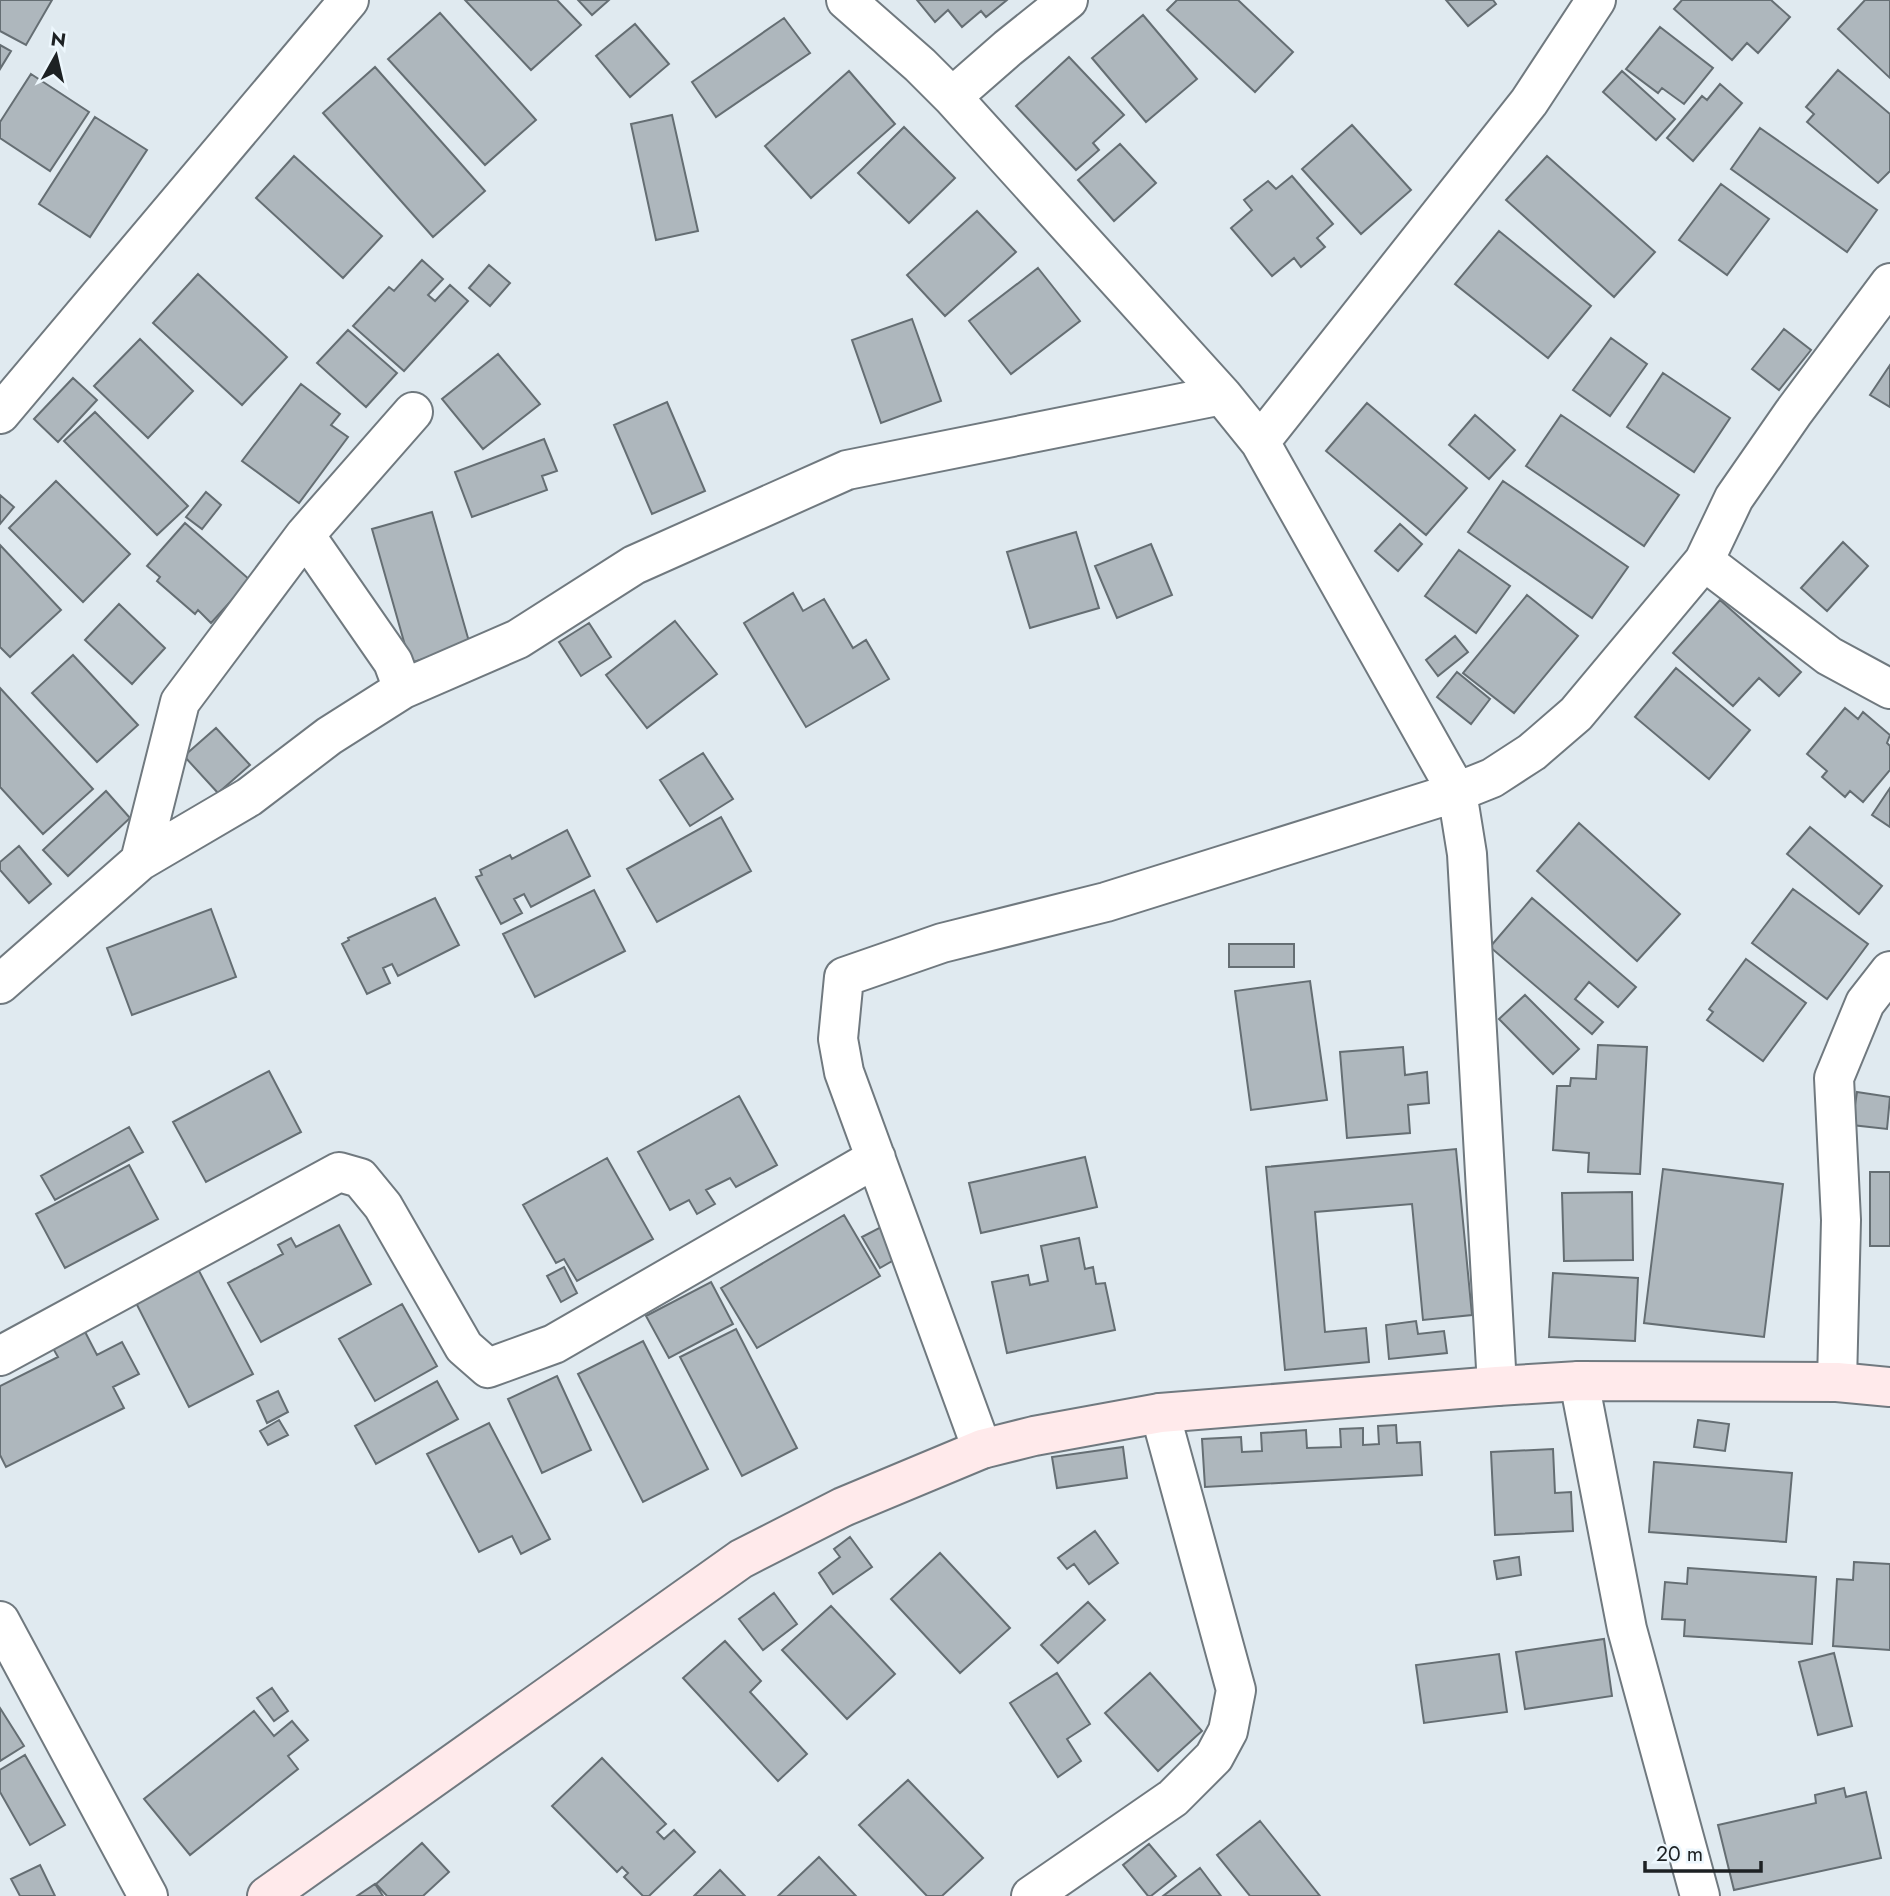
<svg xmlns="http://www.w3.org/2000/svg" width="1890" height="1896" font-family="Jost,sans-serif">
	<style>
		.building { fill: #aeb7bd; stroke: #656e73; stroke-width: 2 }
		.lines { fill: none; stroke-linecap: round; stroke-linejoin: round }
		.street-casing { stroke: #70797f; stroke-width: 42 }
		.secondary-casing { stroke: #70797f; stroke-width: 42 }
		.street { stroke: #fff; stroke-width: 38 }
		.secondary { stroke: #ffeaeb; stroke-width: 38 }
	</style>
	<rect width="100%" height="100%" fill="#e0eaf0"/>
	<path class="building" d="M0,0H52L26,45L0,31Z
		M465,0H557L581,25L531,70Z
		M578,0H609L592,15Z
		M917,0H1007L986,17L981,11L962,27L948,10L935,22Z
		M1177,0H1238L1293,52L1255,92L1167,10Z
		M1446,0H1493L1496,4L1468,26Z
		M1682,0H1771L1790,17L1758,53L1747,43L1732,60L1674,9Z
		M1865,0H1890V78L1838,29Z
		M440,13L536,120L485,165L388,59Z
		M1143,15L1197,79L1146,122L1092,58Z
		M784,18L810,53L716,117L692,82Z
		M635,24L669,64L630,97L596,56Z
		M1660,27L1713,68L1684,104L1662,88L1658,93L1626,69Z
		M0,45L11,51L0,69Z
		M1069,57L1124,115L1093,143L1099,150L1076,170L1016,106Z
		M375,67L485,191L433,237L323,113Z
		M1838,70L1890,114V171L1878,183L1807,122L1814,114L1806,107Z
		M849,71L895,124L811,198L765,146Z
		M1622,71L1675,119L1656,140L1603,92Z
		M31,74L89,112L50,171L0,138V122Z
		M1720,84L1742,103L1693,161L1667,138L1702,96L1707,100Z
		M672,115L698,231L656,240L631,124Z
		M95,117L147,150L90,237L39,204Z
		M1352,125L1411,190L1361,234L1302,169Z
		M904,127L955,178L909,223L858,173Z
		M1760,128L1877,210L1847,252L1731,169Z
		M1120,144L1156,183L1114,221L1078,180Z
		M294,156L382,236L343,278L256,198Z
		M1547,156L1655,252L1614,297L1506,200Z
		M1292,176L1333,224L1317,238L1325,247L1301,267L1294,258L1272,276L1231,228L1252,210L1244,200L1268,181L1276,189Z
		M1721,184L1769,219L1727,275L1679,240Z
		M977,211L1016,252L945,316L907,275Z
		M1499,231L1591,306L1548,358L1455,284Z
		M422,260L443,279L428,295L435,301L450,285L468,301L404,371L353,326L389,287L394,291Z
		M489,265L510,283L490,306L469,288Z
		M1038,268L1080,321L1011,374L969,321Z
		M198,274L287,357L242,405L153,323Z
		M912,319L941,401L881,423L852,340Z
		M1784,329L1811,350L1779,390L1752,369Z
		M348,330L397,373L366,407L317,363Z
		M1611,338L1647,364L1610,416L1573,390Z
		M140,339L193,391L148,438L94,386Z
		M498,354L540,404L483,449L442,399Z
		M1890,365V407L1870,395Z
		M1663,373L1730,418L1694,472L1627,427Z
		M73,378L97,400L58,442L34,419Z
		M301,384L340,414L331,425L348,437L299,503L242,461Z
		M667,402L705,491L652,514L614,425Z
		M1367,403L1467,488L1426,535L1326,451Z
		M95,412L188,506L157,535L64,441Z
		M1475,415L1515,450L1489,479L1449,445Z
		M1561,415L1679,495L1644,546L1526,466Z
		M544,439L557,471L542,476L547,490L472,517L455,472Z
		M56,481L130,554L83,602L9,528Z
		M1503,481L1628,567L1592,618L1468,532Z
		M206,492L221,505L202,529L186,517Z
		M0,495L14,507L0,524Z
		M432,512L470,645L410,663L372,529Z
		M185,523L250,580L211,623L198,610L195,614L157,581L160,577L147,566Z
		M1400,524L1422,544L1398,571L1375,551Z
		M1076,532L1099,608L1030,628L1007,552Z
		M1843,542L1868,566L1827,611L1801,588Z
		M1151,544L1172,595L1117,618L1095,566Z
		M0,545L61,610L10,657L0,647Z
		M1459,550L1510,586L1476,633L1425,596Z
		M793,593L803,611L824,599L853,648L866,640L889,679L806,727L744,623Z
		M1527,595L1578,636L1514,713L1463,673Z
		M1720,600L1801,672L1779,696L1759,678L1733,706L1673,653Z
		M119,604L165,648L132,684L85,640Z
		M675,621L717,674L647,728L606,675Z
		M589,623L611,657L581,676L559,642Z
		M1455,636L1468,652L1438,676L1426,660Z
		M73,655L138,725L97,762L32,693Z
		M1676,668L1750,730L1709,779L1635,717Z
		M1457,672L1490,699L1471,724L1437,697Z
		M0,688L93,789L43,834L0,787Z
		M1845,708L1858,719L1863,712L1890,735L1887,743L1890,746V770L1863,802L1850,791L1845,797L1822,777L1827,771L1807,754Z
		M216,728L250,765L218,793L184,756Z
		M703,753L733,799L690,826L660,780Z
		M1890,788V827L1872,815Z
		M106,791L130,818L68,876L43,850Z
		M721,817L751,871L657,922L627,869Z
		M1579,823L1680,914L1637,961L1537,871Z
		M1810,827L1882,886L1859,914L1787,854Z
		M567,830L590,876L531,907L524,894L514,899L522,913L501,924L476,877L482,875L480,870L510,855L512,859Z
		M19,846L51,884L29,903L0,870V862Z
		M1793,889L1868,944L1827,999L1752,943Z
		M594,890L625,951L535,997L503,934Z
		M435,898L459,945L398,976L392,964L383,968L390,983L367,994L342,944L349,940L348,938Z
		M1532,898L1636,987L1618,1007L1589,982L1575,999L1603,1022L1592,1034L1490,947Z
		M211,909L236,977L132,1015L107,948Z
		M1229,944H1294V967H1229Z
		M1746,959L1806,1003L1763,1061L1707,1020L1713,1012L1709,1009Z
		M1310,981L1327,1100L1251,1110L1235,991Z
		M1525,995L1579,1049L1553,1074L1499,1019Z
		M1598,1045L1647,1047L1640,1174L1588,1172L1589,1153L1553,1150L1557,1086H1570L1571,1078L1596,1079Z
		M1403,1047L1405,1075L1427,1072L1429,1103L1408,1105L1410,1133L1347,1138L1340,1052Z
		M269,1071L301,1132L206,1182L173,1122Z
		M1857,1092L1890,1097L1887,1129L1852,1125Z
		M739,1096L777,1165L736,1187L730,1178L706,1190L715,1204L697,1214L689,1200L670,1210L638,1152Z
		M129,1127L143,1152L55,1200L41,1176Z
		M1456,1149L1472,1315L1423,1320L1412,1204L1315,1212L1325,1332L1366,1328L1369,1362L1285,1370L1266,1167Z
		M1085,1157L1097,1207L981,1233L969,1183Z
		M607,1158L653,1239L577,1281L564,1259L556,1263L523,1205Z
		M129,1165L158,1219L65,1268L36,1214Z
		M1663,1169L1783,1184L1764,1337L1644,1323Z
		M1870,1172H1890V1246H1870Z
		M1632,1192L1633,1260L1564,1261L1562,1193Z
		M844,1215L880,1276L757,1348L721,1288Z
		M339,1225L371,1284L261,1342L228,1283L283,1254L278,1245L291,1238L296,1247Z
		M883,1226L899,1257L880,1268L862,1237Z
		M1079,1238L1085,1269L1093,1267L1096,1284L1105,1283L1115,1330L1007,1353L992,1282L1028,1275L1030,1285L1048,1281L1041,1246Z
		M564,1267L577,1293L561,1302L547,1276Z
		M198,1269L253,1374L189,1407L135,1301Z
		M1553,1273L1638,1278L1635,1341L1549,1337Z
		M711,1282L733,1324L669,1358L646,1316Z
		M402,1304L437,1366L375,1401L339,1339Z
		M1416,1321L1418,1334L1444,1331L1447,1353L1389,1359L1386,1325Z
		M82,1326L97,1355L122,1342L139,1374L113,1387L124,1408L6,1467L0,1455V1386L58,1357L50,1343Z
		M736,1329L797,1448L742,1476L680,1357Z
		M643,1341L708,1469L643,1502L578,1374Z
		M557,1376L591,1450L542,1473L508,1399Z
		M437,1381L458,1419L376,1464L355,1426Z
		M278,1391L288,1412L267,1423L257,1401Z
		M279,1420L288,1435L268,1445L260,1431Z
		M1698,1420L1729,1424L1725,1451L1694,1447Z
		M489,1423L550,1539L521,1554L512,1536L479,1552L427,1454Z
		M1396,1425L1397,1443L1420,1442L1422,1475L1205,1487L1202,1439L1241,1437L1242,1452L1262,1451L1261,1433L1306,1430L1307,1448L1341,1447L1340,1429L1363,1428V1445L1379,1444L1378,1426Z
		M1123,1447L1127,1478L1057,1488L1052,1457Z
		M1553,1449L1555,1493L1571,1492L1573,1531L1495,1535L1491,1452Z
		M1654,1462L1792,1473L1786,1542L1649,1532Z
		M1095,1531L1118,1563L1089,1584L1074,1564L1067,1569L1058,1558Z
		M850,1537L872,1567L833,1594L819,1573L840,1557L834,1549Z
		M940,1553L1010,1628L960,1673L891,1599Z
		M1519,1557L1521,1575L1497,1579L1494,1561Z
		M1854,1562L1890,1564V1650L1833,1646L1837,1579L1853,1580Z
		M1688,1568L1816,1577L1812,1644L1684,1636L1685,1620L1662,1619L1665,1582L1687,1584Z
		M774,1593L797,1624L763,1650L739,1619Z
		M1088,1602L1105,1620L1058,1663L1041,1645Z
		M831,1606L895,1674L847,1719L782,1650Z
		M1604,1639L1612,1696L1525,1709L1516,1652Z
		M725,1641L761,1681L750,1692L807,1754L778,1781L683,1678Z
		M1834,1653L1852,1726L1818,1735L1799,1662Z
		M1499,1654L1507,1712L1424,1723L1416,1665Z
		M1057,1673L1090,1724L1067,1739L1081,1761L1058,1777L1010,1703Z
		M1150,1673L1202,1731L1158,1771L1105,1713Z
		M272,1688L288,1711L274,1721L257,1698Z
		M0,1708L24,1746L0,1761Z
		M254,1711L274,1736L292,1721L308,1740L288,1756L298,1769L190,1855L144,1799Z
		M25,1755L65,1825L30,1845L0,1792V1770Z
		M602,1758L666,1824L657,1832L664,1839L674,1830L695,1852L649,1896H643L624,1877L628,1873L622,1867L617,1872L552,1806Z
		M908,1780L983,1858L942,1896H927L859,1825Z
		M1844,1788L1846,1797L1866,1792L1881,1858L1734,1890L1718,1825L1816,1803L1815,1795Z
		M1260,1821L1320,1896H1250L1217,1855Z
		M422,1843L449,1872L423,1896H387L376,1884Z
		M1149,1844L1176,1876L1151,1896H1148L1123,1865Z
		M819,1857L856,1896H778Z
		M40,1865L55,1896H20L11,1879Z
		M1200,1868L1221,1896H1163Z
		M720,1870L745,1896H694Z
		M375,1884L383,1896H357Z"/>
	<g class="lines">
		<defs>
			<path id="street" d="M846,0L920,65L952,97L1222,395L1260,442L1457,792L1467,854L1497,1386
				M952,97L1008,48L1068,0
				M0,414L349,0
				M1260,442L1529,102L1596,0
				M305,535L393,662L403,689
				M1704,561L1829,656L1890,689
				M140,861L180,702L305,535L413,412
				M0,984L140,861L249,797L329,736L403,689L518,639L634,565L847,470L1222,395
				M0,1356L339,1172L360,1178L383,1206L464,1347L488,1368L554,1344L876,1158
				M1579,1381L1627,1629L1700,1896
				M1837,1382L1841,1220L1834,1078L1865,1003L1890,971
				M982,1449L844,1072L838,1039L844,977L942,943L1106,902L1457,792L1492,778L1532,752L1576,714L1704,561L1734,498L1793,413L1890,283
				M0,1621L148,1896
				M1031,1896L1173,1798L1214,1757L1228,1731L1236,1690L1160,1413"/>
			<path id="secondary" d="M267,1896L741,1559L843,1507L982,1449L1034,1436L1160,1413L1497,1386L1579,1381L1837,1382L1890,1387"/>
		</defs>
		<use href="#street" class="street-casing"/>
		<use href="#secondary" class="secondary-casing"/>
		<use href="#street" class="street"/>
		<use href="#secondary" class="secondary"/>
	</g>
	<g transform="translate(56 56) rotate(8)" stroke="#edf7fd" stroke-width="5" paint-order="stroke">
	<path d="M0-5L12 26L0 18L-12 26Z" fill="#1d2123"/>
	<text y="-10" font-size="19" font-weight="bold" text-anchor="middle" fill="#1d2123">N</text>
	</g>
	<path d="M1645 1861v10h116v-10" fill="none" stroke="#1d2123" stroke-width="3.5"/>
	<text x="1656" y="1861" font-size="21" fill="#1d2123" stroke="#edf7fd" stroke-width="5" paint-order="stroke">20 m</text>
</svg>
